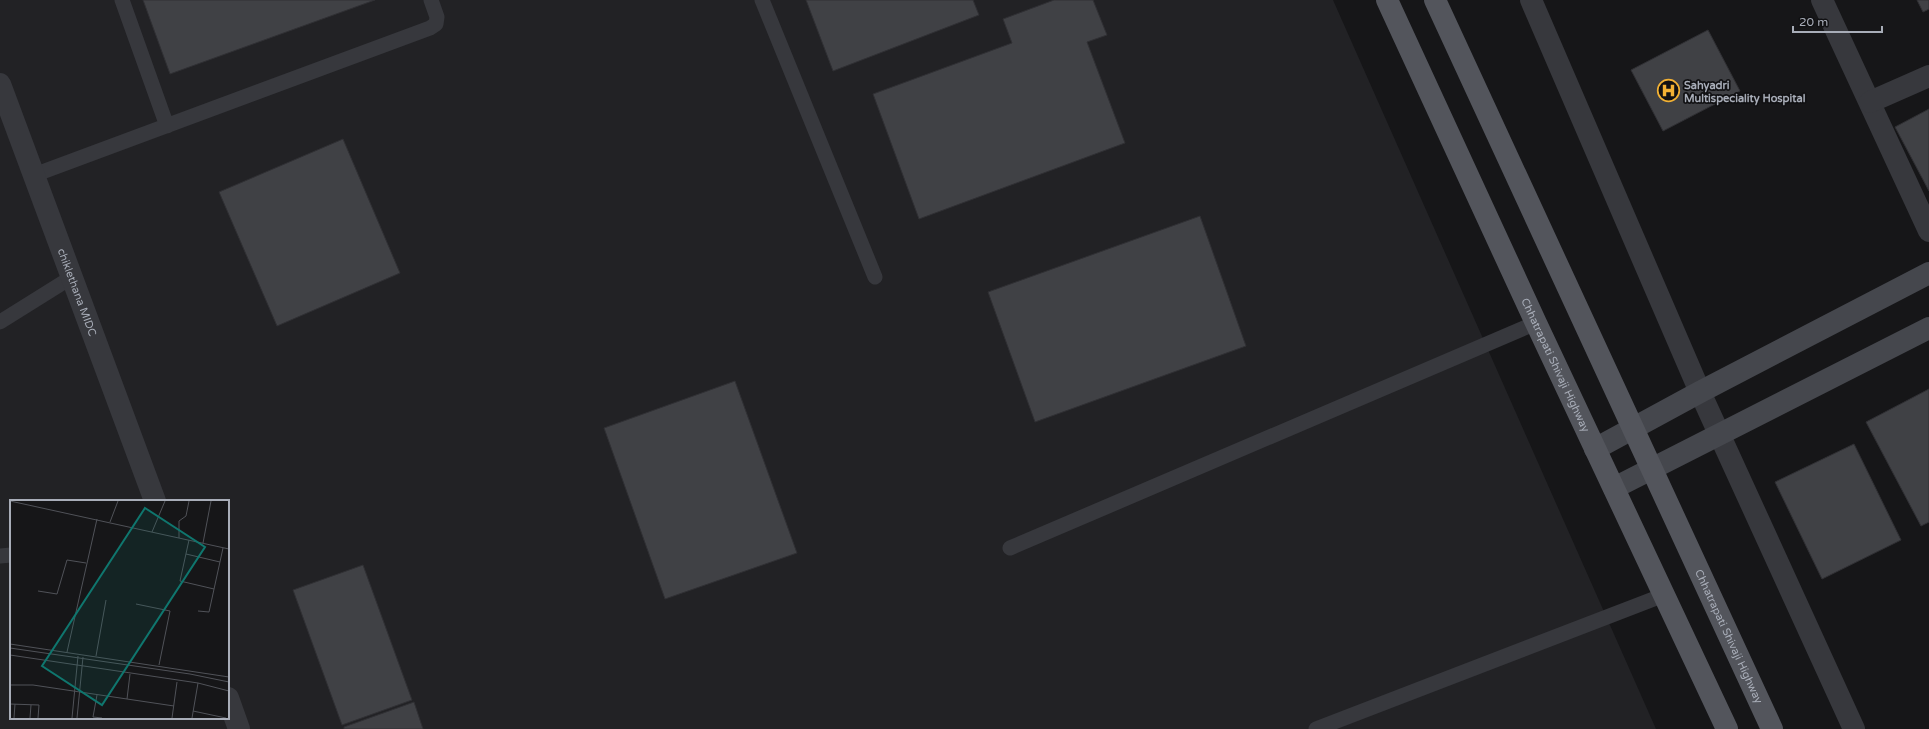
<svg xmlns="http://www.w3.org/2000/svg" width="1929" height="729" font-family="'Varela Round',sans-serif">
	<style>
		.built { fill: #222225; fill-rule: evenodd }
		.building { fill: #404145; stroke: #303034 }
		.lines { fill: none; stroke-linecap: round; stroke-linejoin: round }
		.lane { stroke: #37383d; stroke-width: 15 }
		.street { stroke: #37383d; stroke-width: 22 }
		.secondary { stroke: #45474d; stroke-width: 22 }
		.primary { stroke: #53555c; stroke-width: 22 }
		.labels { text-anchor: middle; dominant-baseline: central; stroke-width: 3.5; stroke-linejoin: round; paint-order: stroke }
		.poi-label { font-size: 11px; font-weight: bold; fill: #a8adb8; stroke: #111113; text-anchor: start }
		.street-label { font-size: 11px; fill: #a8adb8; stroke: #111113 }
		.inset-road { fill: none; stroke: #505258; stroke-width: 1 }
		.view { fill: #0f766e; fill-opacity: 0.15; stroke: #0f766e; stroke-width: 2 }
		.inset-edge { fill: none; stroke: #a8adb8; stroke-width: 2 }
	</style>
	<rect width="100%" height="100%" fill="#161618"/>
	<path class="built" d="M0,0H1333L1656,729H0ZM11,501H228V718H11Z"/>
	<path class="building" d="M143,0H375L170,74Z
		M806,0H973L979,15L833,71Z
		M1054,0H1093L1107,35L1087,42L1125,143L919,219L873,94L1012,43L1003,19Z
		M1917,0H1929V9L1923,12Z
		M1708,30L1740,91L1663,131L1631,70Z
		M1929,109V191L1895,127Z
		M343,139L400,273L277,326L219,192Z
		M1200,216L1246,346L1035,422L988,292Z
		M735,381L797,553L665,599L604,428Z
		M1929,389V522L1921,526L1866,422Z
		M1854,444L1901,540L1822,579L1775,482Z
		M363,565L412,700L342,725L293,590Z
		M414,702L423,729H344V727Z"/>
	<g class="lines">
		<path class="lane" d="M122,0L167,126
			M762,0L875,277
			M34,175L430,28L436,24L437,17L431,0
			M0,322L72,277
			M1010,548L1536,323
			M0,556L11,555
			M1316,729L1664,595"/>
		<g class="street">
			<path d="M1531,0L1700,392L1854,729"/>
			<path d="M1822,0L1929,231"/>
			<path id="s1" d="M0,84L155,501"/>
			<path d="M1870,102L1929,76"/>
			<path d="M228,698L239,729"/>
		</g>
		<path class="secondary" d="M1595,449L1700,392L1929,273
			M1614,488L1929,328"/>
		<g class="primary">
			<path id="s2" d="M1387,0L1536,323L1727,729"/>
			<path id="s3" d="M1435,0L1772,729"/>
		</g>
	</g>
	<defs>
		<symbol id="hospital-ring" viewBox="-11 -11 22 22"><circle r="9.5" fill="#111113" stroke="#f2b134" stroke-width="1.5"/><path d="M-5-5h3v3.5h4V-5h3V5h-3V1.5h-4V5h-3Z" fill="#f2b134"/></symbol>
	</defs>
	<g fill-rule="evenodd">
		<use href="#hospital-ring" x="1656" y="78" width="25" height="25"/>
	</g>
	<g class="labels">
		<g class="poi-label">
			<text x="1684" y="85">Sahyadri<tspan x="1684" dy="13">Multispeciality Hospital</tspan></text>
		</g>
		<g class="street-label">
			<text stroke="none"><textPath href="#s1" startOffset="222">chiklethana MIDC</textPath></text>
			<text stroke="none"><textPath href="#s2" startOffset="402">Chhatrapati Shivaji Highway</textPath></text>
			<text stroke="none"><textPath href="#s3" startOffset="701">Chhatrapati Shivaji Highway</textPath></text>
		</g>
	</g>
	<g transform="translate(10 500)">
		<rect width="219" height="219" fill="#161618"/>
		<path class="inset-road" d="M0,1L219,49M100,22L108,1M142,32L155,1M169,38V21L176,16L179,1M179,40L170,81L204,89M193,43L201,1M176,54L210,62M28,91L47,94L57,60L76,63M126,104L160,111L149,165M188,111L199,112L213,48M0,144L219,177M0,148L180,174L219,182M57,152L87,19M0,155L188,183L219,191M86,156L96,100M0,185H23L164,206M87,195L83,217L92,218M117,199L120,174M0,204L29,205L28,218M183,211L216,218M4,218L5,204M20,218L21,205M62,218L68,156M67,218L73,157M162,218L167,182M182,218L188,183"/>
		<path class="view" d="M135,8L195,47L92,205L32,166Z"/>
		<rect width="219" height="219" class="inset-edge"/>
	</g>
	<path d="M1793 26v6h89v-6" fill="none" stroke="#a8adb8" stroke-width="2"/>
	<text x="1799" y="26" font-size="12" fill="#a8adb8" stroke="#111113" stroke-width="3" paint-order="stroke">20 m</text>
</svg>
